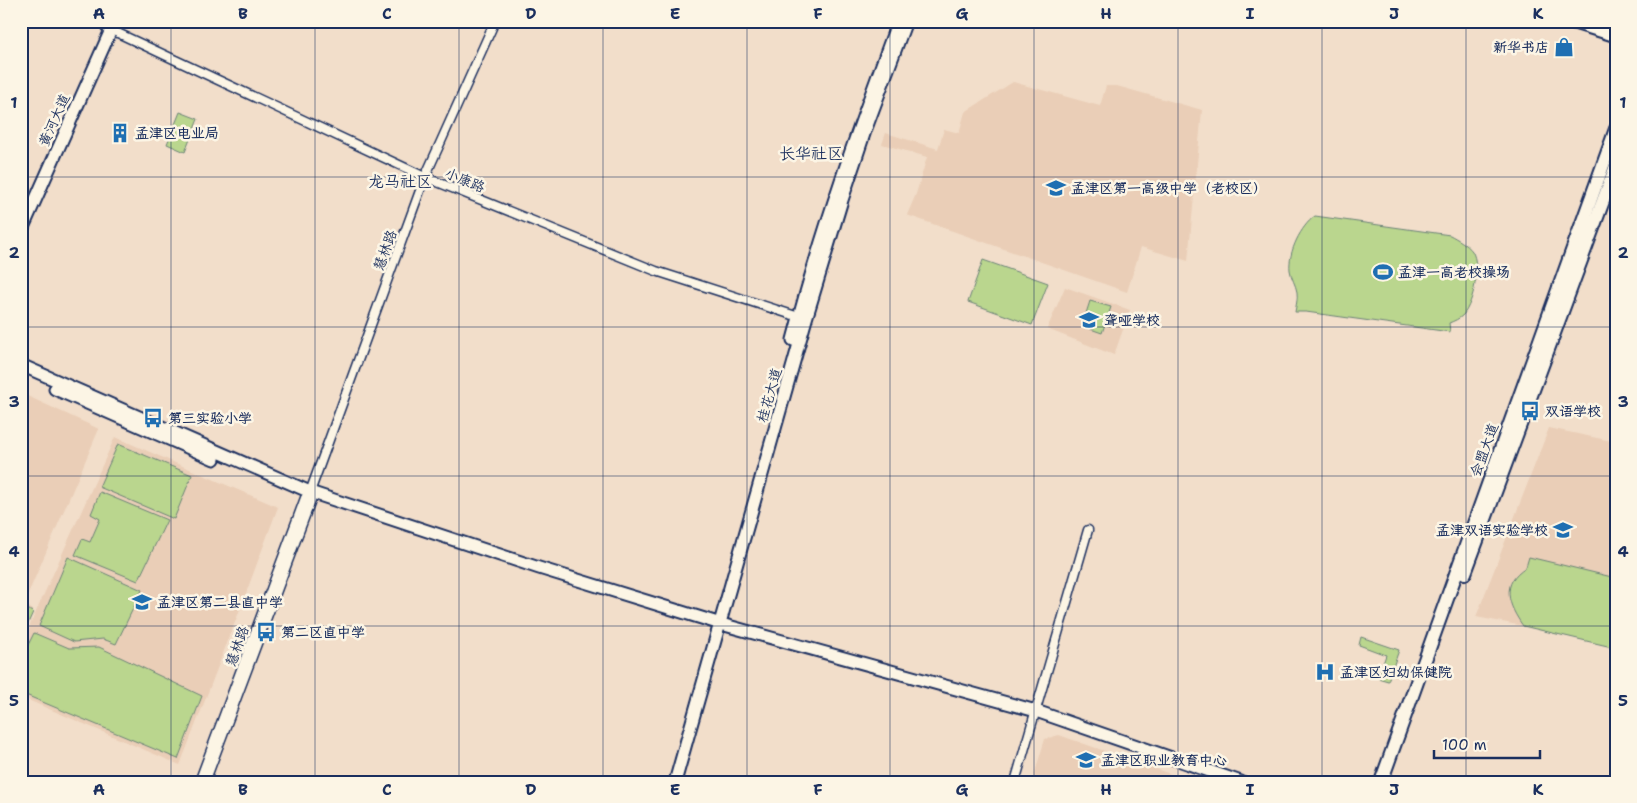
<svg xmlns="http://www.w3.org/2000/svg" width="1637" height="803" font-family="'Shantell Sans','LXGW WenKai TC',sans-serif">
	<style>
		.built { fill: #eaceb7 }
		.green { fill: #bad68e; stroke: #6a8276 }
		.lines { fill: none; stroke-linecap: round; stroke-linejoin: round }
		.street-casing { stroke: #1b2f5e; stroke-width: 11 }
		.secondary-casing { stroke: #1b2f5e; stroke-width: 15 }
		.primary-casing { stroke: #1b2f5e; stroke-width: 16 }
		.street { stroke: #fcf5e5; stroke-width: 8 }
		.secondary { stroke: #fcf5e5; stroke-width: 11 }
		.primary { stroke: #fcf5e5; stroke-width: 12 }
		.grid { fill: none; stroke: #1b2f5e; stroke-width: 1; stroke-opacity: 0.55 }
		.labels { text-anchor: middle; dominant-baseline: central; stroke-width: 5; stroke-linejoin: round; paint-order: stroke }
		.poi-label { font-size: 14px; font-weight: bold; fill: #1b2f5e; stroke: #fcf5e5; text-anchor: start }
		.street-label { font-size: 14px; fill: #1b2f5e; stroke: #fcf5e5 }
		.quarter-label { font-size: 16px; fill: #1b2f5e; stroke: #fcf5e5 }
		.neatline { fill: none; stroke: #1b2f5e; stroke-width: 2 }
		.grid-label { font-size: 16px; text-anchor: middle; font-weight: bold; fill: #1b2f5e }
	</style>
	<rect width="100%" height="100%" fill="#f2deca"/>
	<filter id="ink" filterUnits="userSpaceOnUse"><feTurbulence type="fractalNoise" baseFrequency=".02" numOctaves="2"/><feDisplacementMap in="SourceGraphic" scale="10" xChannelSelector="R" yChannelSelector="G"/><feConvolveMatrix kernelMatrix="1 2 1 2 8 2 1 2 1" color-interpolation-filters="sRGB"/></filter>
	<g filter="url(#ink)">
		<path class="built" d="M1013,82L1100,106L1106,86H1117L1202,110L1188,261L1141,247L1127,292L907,215L916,194L927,157L882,144L886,133L938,149L944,129L959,133L965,112Z
			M1065,287L1130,310L1114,355L1047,329Z
			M21,393L99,429L25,601L33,612L21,639Z
			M1549,428L1616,442V648L1523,626L1476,617Z
			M115,437L278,507L239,612L180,765L21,697V645Z
			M1059,735L1193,782H1032L1045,739Z"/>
		<path class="green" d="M180,112L198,119L185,152L167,144Z
			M1315,216L1450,235C1457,239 1467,244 1472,251C1481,266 1474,302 1463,315C1459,319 1454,321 1449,323L1450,332L1306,312H1295C1296,306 1298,298 1297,292C1296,285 1291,278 1290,270C1288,252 1301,226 1315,216Z
			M983,260L1048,283L1032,325L968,302Z
			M1090,301L1111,307L1102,333L1082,326Z
			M118,444L192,475L174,519L99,487Z
			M100,492L167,520L138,581L75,555L82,539L90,542L100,519L91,514Z
			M68,557L142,590L116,644L103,639L74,642L39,626Z
			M1529,557L1616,578V648L1523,626C1508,605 1500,583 1526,567Z
			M21,607L33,612L21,639Z
			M34,633L69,648L99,647L202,696L178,759L21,693V659Z
			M1361,637L1399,650L1388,681L1378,678L1386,655L1359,645Z"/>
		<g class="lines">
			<defs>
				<path id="street" d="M105,27L425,177L656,271L799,317
					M199,782L305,498L310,492L425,177L495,21
					M205,782L311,500L310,492
					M1015,782L1088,530"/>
				<path id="secondary" d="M1568,21L1616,36
					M21,232L115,21
					M793,340C821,232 859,126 898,21
					M21,365L310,492L539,568L721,624L1036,711L1241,782
					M55,389L214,459
					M675,782L806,319L842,200L865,131L906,21"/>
				<path id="primary" d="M1465,573L1616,166
					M1381,782L1616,129"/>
			</defs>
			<use href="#street" class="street-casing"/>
			<use href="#secondary" class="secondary-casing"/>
			<use href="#primary" class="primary-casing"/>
			<use href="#street" class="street"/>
			<use href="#secondary" class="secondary"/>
			<use href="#primary" class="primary"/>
		</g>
	</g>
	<path class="grid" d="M171,21V782M315,21V782M459,21V782M603,21V782M747,21V782M890,21V782M1034,21V782M1178,21V782M1322,21V782M1466,21V782M21,177H1616M21,327H1616M21,476H1616M21,626H1616"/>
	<defs>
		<symbol id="shop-bare" viewBox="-9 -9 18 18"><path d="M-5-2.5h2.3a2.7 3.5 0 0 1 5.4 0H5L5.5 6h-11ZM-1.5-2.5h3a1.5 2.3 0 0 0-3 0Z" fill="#1f6fb2" stroke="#fcf5e5" stroke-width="2.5" paint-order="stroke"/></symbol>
		<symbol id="building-bare" viewBox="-9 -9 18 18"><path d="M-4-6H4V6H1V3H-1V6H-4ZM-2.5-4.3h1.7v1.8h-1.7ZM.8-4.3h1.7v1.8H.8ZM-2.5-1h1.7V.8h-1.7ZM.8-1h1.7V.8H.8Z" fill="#1f6fb2" stroke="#fcf5e5" stroke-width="2.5" paint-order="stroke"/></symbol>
		<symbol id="school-bare" viewBox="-9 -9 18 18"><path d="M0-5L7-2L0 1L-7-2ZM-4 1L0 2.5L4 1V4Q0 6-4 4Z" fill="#1f6fb2" stroke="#fcf5e5" stroke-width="2.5" paint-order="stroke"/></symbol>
		<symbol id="stadium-bare" viewBox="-9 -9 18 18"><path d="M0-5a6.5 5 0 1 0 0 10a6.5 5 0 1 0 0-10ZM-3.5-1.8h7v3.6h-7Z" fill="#1f6fb2" stroke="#fcf5e5" stroke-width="2.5" paint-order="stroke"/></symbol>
		<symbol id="bus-bare" viewBox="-9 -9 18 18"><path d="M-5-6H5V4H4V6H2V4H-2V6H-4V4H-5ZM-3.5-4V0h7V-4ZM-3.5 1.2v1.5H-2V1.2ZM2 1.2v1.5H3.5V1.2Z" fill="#1f6fb2" stroke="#fcf5e5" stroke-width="2.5" paint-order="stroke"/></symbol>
		<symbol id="hospital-bare" viewBox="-9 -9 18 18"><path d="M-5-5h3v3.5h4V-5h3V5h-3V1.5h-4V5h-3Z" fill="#1f6fb2" stroke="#fcf5e5" stroke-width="2.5" paint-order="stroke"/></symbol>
	</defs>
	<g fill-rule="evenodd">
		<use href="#shop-bare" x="1550" y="33" width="28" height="28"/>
		<use href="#building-bare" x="106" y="119" width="28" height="28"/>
		<use href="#school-bare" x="1042" y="174" width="28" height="28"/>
		<use href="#stadium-bare" x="1369" y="258" width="28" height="28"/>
		<use href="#school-bare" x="1075" y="306" width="28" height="28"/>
		<use href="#bus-bare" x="1516" y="397" width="28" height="28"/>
		<use href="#bus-bare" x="139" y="404" width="28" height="28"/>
		<use href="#school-bare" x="1549" y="516" width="28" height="28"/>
		<use href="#school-bare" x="128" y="588" width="28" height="28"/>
		<use href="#bus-bare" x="252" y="618" width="28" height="28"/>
		<use href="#hospital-bare" x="1311" y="658" width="28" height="28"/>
		<use href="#school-bare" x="1072" y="746" width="28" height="28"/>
	</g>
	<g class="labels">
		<g class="poi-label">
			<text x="1549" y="47" text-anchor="end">新华书店</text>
			<text x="135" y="133">孟津区电业局</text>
			<text x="1071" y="188">孟津区第一高级中学（老校区）</text>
			<text x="1398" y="272">孟津一高老校操场</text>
			<text x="1104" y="320">聋哑学校</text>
			<text x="1545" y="411">双语学校</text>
			<text x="168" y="418">第三实验小学</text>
			<text x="1548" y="530" text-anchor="end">孟津双语实验学校</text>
			<text x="157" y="602">孟津区第二县直中学</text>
			<text x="281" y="632">第二区直中学</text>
			<text x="1340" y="672">孟津区妇幼保健院</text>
			<text x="1101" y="760">孟津区职业教育中心</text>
		</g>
		<g class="street-label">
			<text transform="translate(54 120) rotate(-66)">黄河大道</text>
			<text transform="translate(465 180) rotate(22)">小康路</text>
			<text transform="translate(385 250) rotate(-70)">慧林路</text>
			<text transform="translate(769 395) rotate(-74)">桂花大道</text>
			<text transform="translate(1484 450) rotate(-70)">会盟大道</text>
			<text transform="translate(237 646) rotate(-70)">慧林路</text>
		</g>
		<g class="quarter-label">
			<text x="811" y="153">长华社区</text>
			<text x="400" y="181">龙马社区</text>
		</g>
	</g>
	<rect width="1637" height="803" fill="none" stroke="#fcf5e5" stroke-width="55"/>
	<path d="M1434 750v8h106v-8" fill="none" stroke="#1b2f5e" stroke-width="2.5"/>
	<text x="1442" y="750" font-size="15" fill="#1b2f5e" stroke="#fcf5e5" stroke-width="4" paint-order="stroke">100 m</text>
	<rect x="28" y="28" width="1582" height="748" class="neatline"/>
	<g class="grid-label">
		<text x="99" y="19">A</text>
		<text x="243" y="19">B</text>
		<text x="387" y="19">C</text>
		<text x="531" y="19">D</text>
		<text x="675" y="19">E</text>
		<text x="818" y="19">F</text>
		<text x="962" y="19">G</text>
		<text x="1106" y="19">H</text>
		<text x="1250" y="19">I</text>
		<text x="1394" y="19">J</text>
		<text x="1538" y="19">K</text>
		<text x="14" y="108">1</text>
		<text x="1623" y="108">1</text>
		<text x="14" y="258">2</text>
		<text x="1623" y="258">2</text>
		<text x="14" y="407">3</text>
		<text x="1623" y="407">3</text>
		<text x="14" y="557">4</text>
		<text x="1623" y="557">4</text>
		<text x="14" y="706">5</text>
		<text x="1623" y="706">5</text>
		<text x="99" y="795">A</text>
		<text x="243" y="795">B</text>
		<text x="387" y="795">C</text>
		<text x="531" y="795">D</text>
		<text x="675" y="795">E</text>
		<text x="818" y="795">F</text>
		<text x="962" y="795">G</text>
		<text x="1106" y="795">H</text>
		<text x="1250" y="795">I</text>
		<text x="1394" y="795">J</text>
		<text x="1538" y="795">K</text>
	</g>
</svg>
